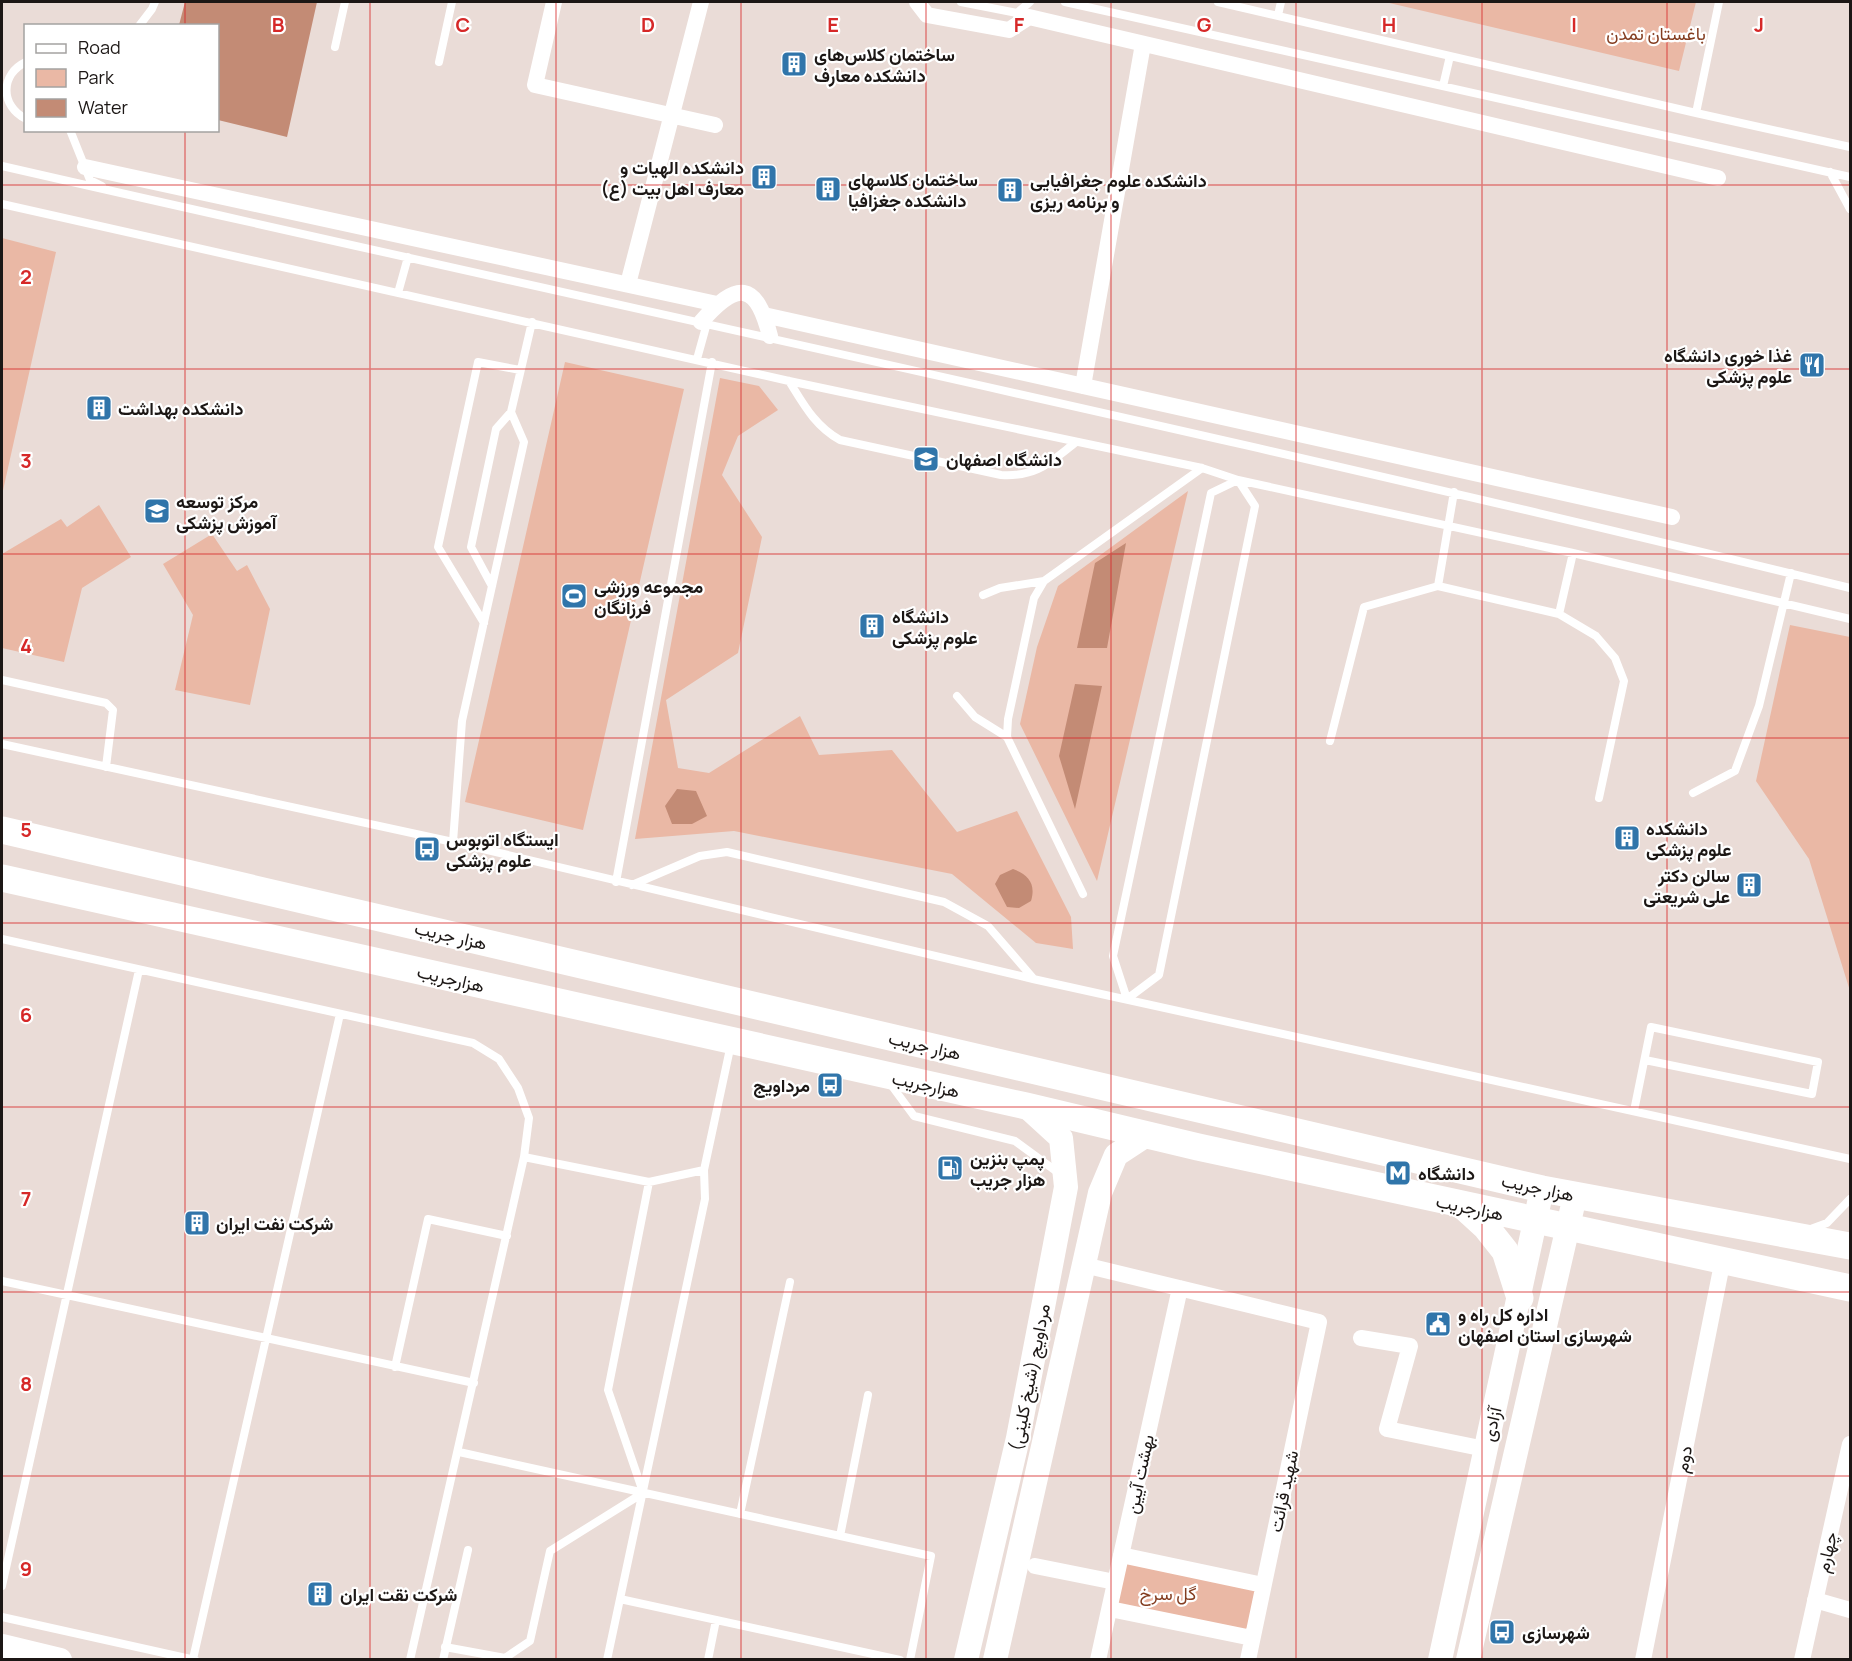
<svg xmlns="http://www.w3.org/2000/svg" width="1852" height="1661" font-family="Manrope,Vazirmatn,sans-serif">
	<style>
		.green { fill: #eab8a5 }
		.water { fill: #c38b75 }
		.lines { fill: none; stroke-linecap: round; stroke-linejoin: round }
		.lane { stroke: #fff; stroke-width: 8 }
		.street { stroke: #fff; stroke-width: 16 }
		.secondary { stroke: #fff; stroke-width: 24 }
		.primary { stroke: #fff; stroke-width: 27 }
		.grid { fill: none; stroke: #d62828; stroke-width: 1.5; stroke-opacity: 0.55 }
		.labels { text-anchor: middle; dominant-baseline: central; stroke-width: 4.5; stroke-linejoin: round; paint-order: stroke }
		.park-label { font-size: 18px; fill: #843d20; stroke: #fff }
		.poi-label { font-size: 18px; font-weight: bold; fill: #1c1715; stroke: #fff; text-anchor: start }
		.street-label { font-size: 18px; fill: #1c1715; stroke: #fff }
		.grid-label { font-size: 20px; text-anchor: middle; font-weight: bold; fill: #d62828; stroke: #fff; stroke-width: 4.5; stroke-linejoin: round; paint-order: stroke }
	</style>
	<rect width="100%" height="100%" fill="#eadcd7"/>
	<path class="green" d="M1385,2H1696L1679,71Z
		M2,238L56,252L2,495Z
		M565,362L684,389L583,830L465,802Z
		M720,378L759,386L778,410L738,436L722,475L762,537L738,653L666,700L678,768L709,773L800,716L819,755L892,750L957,832L1017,811L1071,917L1073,949L1036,943L952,874L734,831L635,839Z
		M1188,491L1097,881L1020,724L1037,647L1058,586Z
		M99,505L131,557L82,588L64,662L2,648V554L61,519L67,527Z
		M212,534L237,571L247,565L270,609L250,705L175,690L193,615L163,564Z
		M1790,625L1850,637V991L1809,859L1756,781Z
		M1121,1555L1263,1585L1252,1638L1110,1609Z"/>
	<path class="water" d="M185,2H317L287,137L218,120V26L179,25Z
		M1126,543L1107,648H1077L1095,563Z
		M1075,684L1102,686L1075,809L1059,756Z
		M677,789L696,791L707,816L692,824H672L665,806Z
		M1013,869C1029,875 1036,884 1031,901L1019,908L1007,907L995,884L1000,875Z"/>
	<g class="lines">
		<path class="lane" d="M961,2L1017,13L1030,2
			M1065,2L1850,177
			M1218,2L1696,113L1850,147
			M1278,15L1281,2
			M139,26L152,9L155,2
			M335,47L345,2
			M26,62C0,74 0,106 26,119
			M439,62L452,2
			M1443,86L1450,56
			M1696,113L1719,2
			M70,130L90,180L102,186
			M2,166C618,307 1236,437 1850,588
			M1830,172L1850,209
			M2,204L789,381L1202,468L1238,480L1573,553L1850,619
			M398,293L408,257
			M697,359L707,323
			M789,381C804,405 815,426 840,440L1001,475C1037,477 1049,463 1076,442
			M1238,480L1255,506L1159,975L1127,999L1113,956L1211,493Z
			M1573,553L1559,614L1596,636L1615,658L1624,681L1599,798
			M492,586L471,547L496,429L511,412
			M1438,586L1454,492
			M983,595L1000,588L1044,581
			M484,623L438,547L478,362L520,370
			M2,680L106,703L113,710L106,767
			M957,696L975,717L1007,737
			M1330,741L1364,607L1438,586L1559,614
			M2,744L453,842L1033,979L1850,1159
			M1693,793L1735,771L1759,706L1791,573
			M453,842L462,721L524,442L511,412L532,322
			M616,882L712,362
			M632,885L700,856L727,852L944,902L988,926L1033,978
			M1083,894L1007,737L1008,719L1034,598L1044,581L1202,468
			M2,939L473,1043L499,1059L518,1088L529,1118L524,1157L410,1660
			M889,1082L914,1116L1015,1141L1060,1174
			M1634,1111L1651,1027L1818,1062L1812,1094L1645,1060
			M524,1157L649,1182L704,1170
			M1808,1230L1827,1223L1850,1199
			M2,1281L474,1383
			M395,1367L428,1219L507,1236
			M459,1452L931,1556L910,1660
			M643,1492L608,1390L649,1182
			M740,1514L790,1282
			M840,1536L868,1395
			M2,1586L139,970
			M620,1599L900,1660
			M2,1617L195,1660
			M445,1647L505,1658L530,1641L550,1551L643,1493
			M193,1659L340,1014
			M443,1660L468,1550
			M607,1660L705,1199L704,1170L731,1044
			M708,1660L716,1620"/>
		<path class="street" d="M554,2L535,85L715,125
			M917,2L927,15L1009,30L1029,17L1718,178
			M85,167L717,304
			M628,284L701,2
			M764,315L1672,517
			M701,322C737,281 756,281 770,336
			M1083,386L1143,44
			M1084,1265L1319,1322L1248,1660
			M1361,1338L1410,1346L1387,1429L1485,1449
			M1121,1555L1263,1585
			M1035,1566L1115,1582
			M1815,1600L1850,1610
			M1110,1609L1252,1638
			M1098,1660L1180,1288
			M1643,1660L1723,1259
			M1802,1660L1850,1444"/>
		<path class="secondary" d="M2,1646L60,1660
			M966,1660L1018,1438L1066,1187L1061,1138L1026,1106
			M995,1660L1100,1193L1116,1155L1148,1134
			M1440,1660L1542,1189
			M1468,1660L1575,1196"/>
		<path class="primary" d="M2,830L1542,1189L1850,1246
			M2,878L1026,1106L1198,1147L1850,1288
			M1463,1206L1486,1227L1505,1251L1520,1298"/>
	</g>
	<path class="grid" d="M185,2V26M370,2V1660M556,2V1660M741,2V1660M926,2V1660M1111,2V1660M1296,2V1660M1482,2V1660M1667,2V1660M185,130V1660M2,185H1850M2,369H1850M2,554H1850M2,738H1850M2,923H1850M2,1107H1850M2,1292H1850M2,1476H1850"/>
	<defs>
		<symbol id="building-square" viewBox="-11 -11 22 22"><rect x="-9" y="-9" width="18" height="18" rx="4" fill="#3075aa" stroke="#fff"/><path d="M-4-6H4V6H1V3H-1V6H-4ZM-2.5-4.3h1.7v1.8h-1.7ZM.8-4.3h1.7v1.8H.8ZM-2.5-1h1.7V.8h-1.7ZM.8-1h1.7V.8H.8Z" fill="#fff"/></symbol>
		<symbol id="restaurant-square" viewBox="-11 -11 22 22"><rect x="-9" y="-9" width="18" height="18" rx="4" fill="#3075aa" stroke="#fff"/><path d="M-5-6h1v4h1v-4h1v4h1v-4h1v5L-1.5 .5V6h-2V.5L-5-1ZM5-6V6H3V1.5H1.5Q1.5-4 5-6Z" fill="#fff"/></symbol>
		<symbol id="university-square" viewBox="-11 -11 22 22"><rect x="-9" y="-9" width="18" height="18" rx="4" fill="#3075aa" stroke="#fff"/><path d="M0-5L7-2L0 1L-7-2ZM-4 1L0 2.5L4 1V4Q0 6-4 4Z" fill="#fff"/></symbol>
		<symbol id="stadium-square" viewBox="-11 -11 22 22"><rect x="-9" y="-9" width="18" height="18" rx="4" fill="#3075aa" stroke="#fff"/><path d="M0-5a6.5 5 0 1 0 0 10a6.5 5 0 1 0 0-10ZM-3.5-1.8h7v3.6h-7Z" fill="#fff"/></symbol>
		<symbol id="bus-square" viewBox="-11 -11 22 22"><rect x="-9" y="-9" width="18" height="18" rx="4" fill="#3075aa" stroke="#fff"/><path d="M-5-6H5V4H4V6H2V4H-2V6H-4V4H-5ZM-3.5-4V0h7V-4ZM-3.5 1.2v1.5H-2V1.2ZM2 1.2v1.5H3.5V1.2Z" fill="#fff"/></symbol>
		<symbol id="fuel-square" viewBox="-11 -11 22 22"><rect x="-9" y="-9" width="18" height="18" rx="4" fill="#3075aa" stroke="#fff"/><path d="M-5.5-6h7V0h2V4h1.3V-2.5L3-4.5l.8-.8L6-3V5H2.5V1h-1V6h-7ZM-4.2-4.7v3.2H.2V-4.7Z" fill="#fff"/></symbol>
		<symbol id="metro-square" viewBox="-11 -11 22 22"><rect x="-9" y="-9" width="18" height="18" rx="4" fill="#3075aa" stroke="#fff"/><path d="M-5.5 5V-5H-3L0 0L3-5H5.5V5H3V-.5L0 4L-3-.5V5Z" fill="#fff"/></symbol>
		<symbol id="civic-square" viewBox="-11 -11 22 22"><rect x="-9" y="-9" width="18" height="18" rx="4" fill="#3075aa" stroke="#fff"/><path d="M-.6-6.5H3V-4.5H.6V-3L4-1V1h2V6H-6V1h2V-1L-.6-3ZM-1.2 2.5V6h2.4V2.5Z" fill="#fff"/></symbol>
	</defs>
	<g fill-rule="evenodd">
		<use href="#building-square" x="779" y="49" width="30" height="30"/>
		<use href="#building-square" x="749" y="162" width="30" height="30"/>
		<use href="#building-square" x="813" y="174" width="30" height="30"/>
		<use href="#building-square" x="995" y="175" width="30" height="30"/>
		<use href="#restaurant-square" x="1797" y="350" width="30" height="30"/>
		<use href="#building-square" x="84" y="393" width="30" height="30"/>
		<use href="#university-square" x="911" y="444" width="30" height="30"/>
		<use href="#university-square" x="142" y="496" width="30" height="30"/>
		<use href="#stadium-square" x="559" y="581" width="30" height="30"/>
		<use href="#building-square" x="857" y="611" width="30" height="30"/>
		<use href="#building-square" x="1612" y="823" width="30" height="30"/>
		<use href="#bus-square" x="412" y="834" width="30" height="30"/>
		<use href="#building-square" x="1734" y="870" width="30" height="30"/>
		<use href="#bus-square" x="815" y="1070" width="30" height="30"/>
		<use href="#fuel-square" x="935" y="1153" width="30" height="30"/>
		<use href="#metro-square" x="1383" y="1158" width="30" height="30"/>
		<use href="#building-square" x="182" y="1208" width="30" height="30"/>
		<use href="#civic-square" x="1423" y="1309" width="30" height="30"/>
		<use href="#building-square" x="305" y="1579" width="30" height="30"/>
		<use href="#bus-square" x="1487" y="1617" width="30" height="30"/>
	</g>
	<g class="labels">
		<g class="park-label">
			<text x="1656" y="33">باغستان تمدن</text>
			<text x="1168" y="1593">گل سرخ</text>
		</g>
		<g class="poi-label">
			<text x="814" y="54">ساختمان کلاس‌های<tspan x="814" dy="21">دانشکده معارف</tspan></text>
			<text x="744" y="167" text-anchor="end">دانشکده الهیات و<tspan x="744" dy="21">معارف اهل بیت (ع)</tspan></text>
			<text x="848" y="179">ساختمان کلاسهای<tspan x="848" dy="21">دانشکده جغزافیا</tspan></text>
			<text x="1030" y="180">دانشکده علوم جغرافیایی<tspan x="1030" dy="21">و برنامه ریزی</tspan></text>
			<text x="1792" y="355" text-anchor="end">غذا خوری دانشگاه<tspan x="1792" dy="21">علوم پزشکی</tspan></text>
			<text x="118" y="408">دانشکده بهداشت</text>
			<text x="946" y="459">دانشگاه اصفهان</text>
			<text x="176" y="501">مرکز توسعه<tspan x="176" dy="21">آموزش پزشکی</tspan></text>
			<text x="594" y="586">مجموعه ورزشی<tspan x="594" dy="21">فرزانگان</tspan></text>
			<text x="892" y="616">دانشگاه<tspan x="892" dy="21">علوم پزشکی</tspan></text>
			<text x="1646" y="828">دانشکده<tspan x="1646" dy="21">علوم پزشکی</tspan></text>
			<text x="446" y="839">ایستگاه اتوبوس<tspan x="446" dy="21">علوم پزشکی</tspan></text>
			<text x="1730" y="875" text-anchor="end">سالن دکتر<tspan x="1730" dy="21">علی شریعتی</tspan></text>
			<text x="810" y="1085" text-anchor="end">مرداویج</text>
			<text x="970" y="1158">پمپ بنزین<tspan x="970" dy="21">هزار جریب</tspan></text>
			<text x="1418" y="1173">دانشگاه</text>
			<text x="216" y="1223">شرکت نفت ایران</text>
			<text x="1458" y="1314">اداره کل راه و<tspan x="1458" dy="21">شهرسازی استان اصفهان</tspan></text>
			<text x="340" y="1594">شرکت نقت ایران</text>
			<text x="1522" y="1632">شهرسازی</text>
		</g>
		<g class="street-label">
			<text transform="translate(451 935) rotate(13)">هزار جریب</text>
			<text transform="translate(451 978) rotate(13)">هزارجریب</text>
			<text transform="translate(925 1045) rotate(13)">هزار جریب</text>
			<text transform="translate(926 1084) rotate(12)">هزارجریب</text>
			<text transform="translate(1538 1187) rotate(12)">هزار جریب</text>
			<text transform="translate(1470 1207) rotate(12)">هزارجریب</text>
			<text transform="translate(1029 1377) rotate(-79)">مرداویج (شیخ کلینی)</text>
			<text transform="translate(1491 1424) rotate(-77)">آزادی</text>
			<text transform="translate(1683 1459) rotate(-79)">دوم</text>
			<text transform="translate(1139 1474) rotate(-78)">بهشت آیین</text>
			<text transform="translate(1283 1491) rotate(-78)">شهید قرائت</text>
			<text transform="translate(1826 1552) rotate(-77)">چهارم</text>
		</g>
	</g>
	<g class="grid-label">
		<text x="278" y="32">B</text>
		<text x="463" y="32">C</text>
		<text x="648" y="32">D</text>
		<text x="833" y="32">E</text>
		<text x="1019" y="32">F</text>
		<text x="1204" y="32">G</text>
		<text x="1389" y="32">H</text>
		<text x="1574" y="32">I</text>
		<text x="1759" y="32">J</text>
		<text x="26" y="284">2</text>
		<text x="26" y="468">3</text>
		<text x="26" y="653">4</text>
		<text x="26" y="837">5</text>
		<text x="26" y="1022">6</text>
		<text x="26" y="1206">7</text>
		<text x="26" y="1391">8</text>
		<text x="26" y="1576">9</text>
	</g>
	<rect width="1852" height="1661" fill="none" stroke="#1c1715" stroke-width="6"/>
	<rect x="24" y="24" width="195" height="108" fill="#ffffff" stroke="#a4a2a1" stroke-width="1.5"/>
	<rect x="36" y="44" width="30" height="9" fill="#ffffff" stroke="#a4a2a1" stroke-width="1.5"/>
	<text x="78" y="54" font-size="18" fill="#1c1715">Road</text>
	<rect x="36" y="69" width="30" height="18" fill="#eab8a5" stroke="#a4a2a1" stroke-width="1.5"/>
	<text x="78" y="84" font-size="18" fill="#1c1715">Park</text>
	<rect x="36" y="99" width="30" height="18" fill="#c38b75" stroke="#a4a2a1" stroke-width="1.5"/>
	<text x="78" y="114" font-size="18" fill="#1c1715">Water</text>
</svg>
